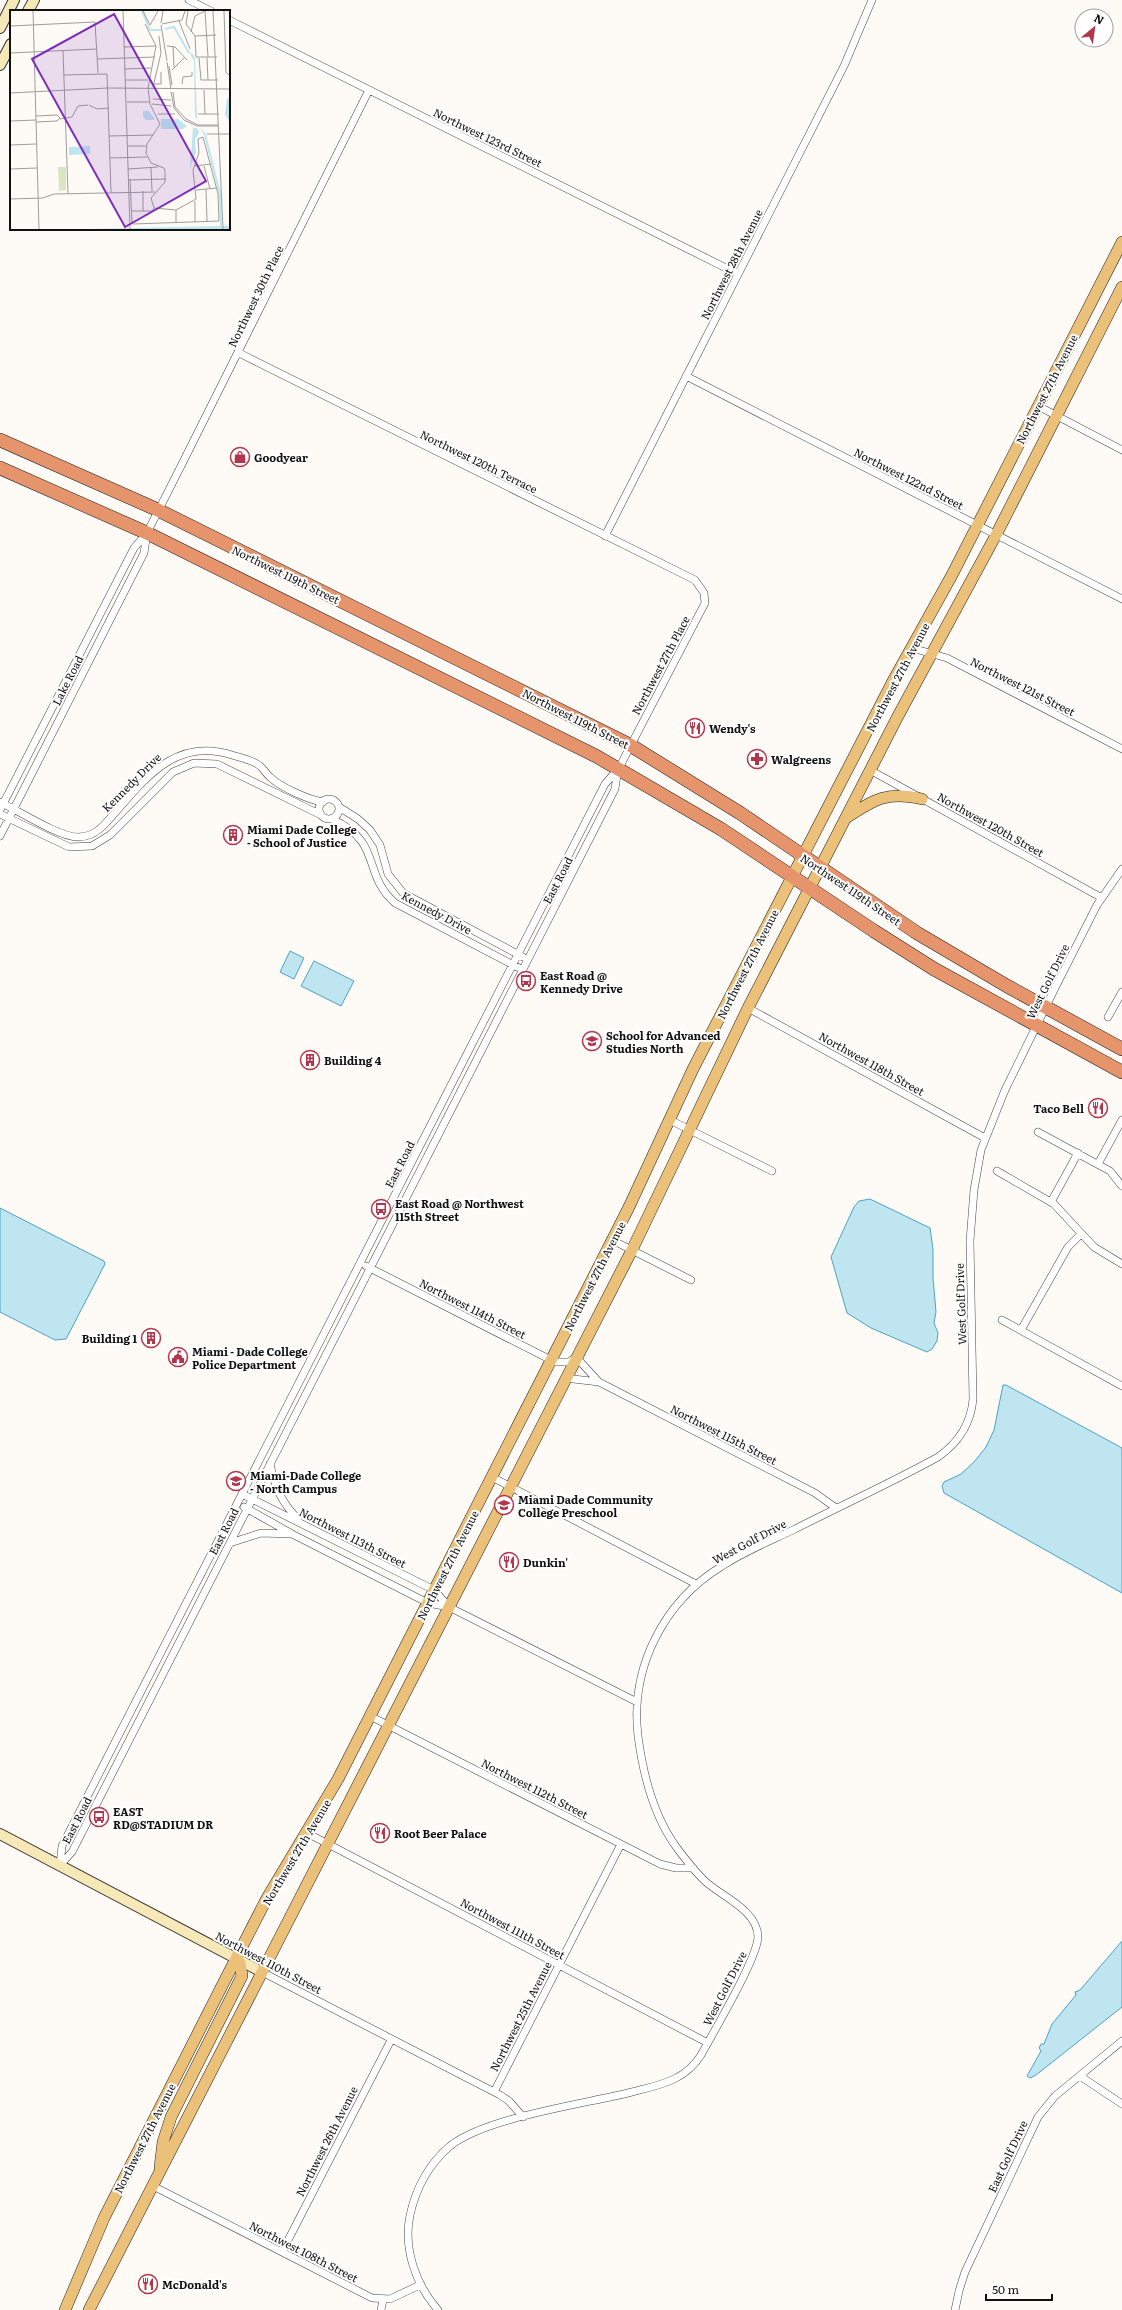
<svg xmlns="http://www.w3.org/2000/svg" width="1122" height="2310" font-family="Literata,serif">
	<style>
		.water { fill: #bfe5f1; stroke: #4da2c1 }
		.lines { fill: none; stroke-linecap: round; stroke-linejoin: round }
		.street-casing { stroke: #444; stroke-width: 8 }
		.secondary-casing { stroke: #333; stroke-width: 12 }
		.primary-casing { stroke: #222; stroke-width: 12 }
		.highway-casing { stroke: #222; stroke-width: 14 }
		.street { stroke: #fff; stroke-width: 7 }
		.secondary { stroke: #f7e8b8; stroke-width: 10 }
		.primary { stroke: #ebc079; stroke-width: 11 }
		.highway { stroke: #e6946c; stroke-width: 13 }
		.labels { text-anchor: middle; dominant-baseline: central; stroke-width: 4; stroke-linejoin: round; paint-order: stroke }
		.street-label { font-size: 11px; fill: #111; stroke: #fff }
		.poi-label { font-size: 11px; font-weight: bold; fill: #111; stroke: #fff; text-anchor: start }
		.inset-river { fill: none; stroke: #bfe5f1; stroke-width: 2 }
		.inset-road { fill: none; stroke: #9f9d9a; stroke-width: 1 }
		.view { fill: #7b2cbf; fill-opacity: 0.15; stroke: #7b2cbf; stroke-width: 2 }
		.inset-edge { fill: none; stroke: #111; stroke-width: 2 }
	</style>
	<rect width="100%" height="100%" fill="#fefbf6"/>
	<path class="water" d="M290,951L304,958L294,979L280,972Z
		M314,961L354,981L341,1006L301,986Z
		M870,1199L930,1228L933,1249V1278L936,1312L934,1323L938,1333L937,1341L932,1349L927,1352L871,1328L847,1313L831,1257L854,1207L859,1201Z
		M0,1208L104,1261L105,1264L66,1339L55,1340L0,1312Z
		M1003,1385H1006L1122,1448V1593L944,1493L942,1486L944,1482L961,1474L974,1462L986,1447L994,1430Z
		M1122,1941V2007L1036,2075L1030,2078L1027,2076L1041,2051L1039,2048L1041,2044H1044L1052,2024L1076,1995L1075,1992L1080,1990Z"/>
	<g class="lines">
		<defs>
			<path id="street" d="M189,0L211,11
				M229,20L738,274
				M686,376L1122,599
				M1038,406L1122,450
				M605,536L844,66L872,0
				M912,648L947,658L1122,749
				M870,770L1102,898
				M319 809a10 10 0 1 1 20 0a10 10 0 1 1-20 0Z
				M0,802C19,811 59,837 78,837C88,837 96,833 103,826C140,787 170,735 232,755C241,758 253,760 260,766C264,769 266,774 270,777C280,787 309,800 323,802
				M339,807L358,819L370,830L380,845L388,874L403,893L523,957
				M0,810L134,548L147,533L180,468L369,90
				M0,814L69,847L92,846L110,835L173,772L194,763L217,764L321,815
				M332,819C384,843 361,873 395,903L523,970
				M0,836L144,553L147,533
				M748,1008L985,1138
				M1108,1017L1122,992
				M670,1120L772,1171
				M1038,1132L1110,1171L1122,1186
				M1098,1164L1122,1120
				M997,1171L1054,1204L1094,1247L1122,1264
				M1051,1202L1078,1153
				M612,1240L691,1280
				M366,1266L555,1362H569L576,1357L598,1381
				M1002,1320L1122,1386
				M1021,1330L1068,1247L1081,1234
				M565,1378L599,1382L815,1493L836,1508
				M270,1464C275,1487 281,1502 298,1519
				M492,1477L696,1584
				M242,1494L434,1590L449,1607
				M244,1507L294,1535L428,1603L449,1607L637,1702
				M230,1543L261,1533L290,1534
				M370,1716L660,1864L676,1868H693
				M307,1833L708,2043
				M60,1865L62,1846L605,784L619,768L705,603L704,593L695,580L239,353
				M60,1865L72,1852L615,789L618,768
				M262,1972L500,2095L509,2101L523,2117
				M1080,2076L1122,2104
				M494,2092L621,1844
				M153,2186L372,2298L390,2299L420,2285
				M282,2252L391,2040
				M381,2310L383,2300
				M438,2310C416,2285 403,2249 410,2215C416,2188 429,2164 450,2146C487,2117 584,2104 632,2092C659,2085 685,2081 701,2055C714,2031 757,1959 758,1937C758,1911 723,1897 706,1882C695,1872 686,1860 677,1848C654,1817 643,1774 638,1736C630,1668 663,1602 722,1566C745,1551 770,1541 795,1529C842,1505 891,1483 938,1457C958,1443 971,1424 973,1399L970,1241L974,1190L981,1150L1005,1090L1054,990L1097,905L1122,869
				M955,2310L959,2291L965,2272L1038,2117L1055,2096L1122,2041"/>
			<path id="secondary" d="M28,11L34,0
				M0,28L14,0
				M0,65L11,44
				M0,1834L262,1972"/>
			<path id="primary" d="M846,818C875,799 887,791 922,799
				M160,2167L163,2142L171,2117L242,1976L240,1963L236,1958
				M65,2310L104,2218L227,1976L267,1898L338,1779L629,1207L693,1069L893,681L952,575L1122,242
				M89,2310L632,1250L748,1008L898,716L996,535L1122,287"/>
			<path id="highway" d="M0,440L158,510L630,745L740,813L917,933L1007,986L1122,1049
				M0,468L147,533L596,756L721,829L874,931L934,969L1122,1072"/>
		</defs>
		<use href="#street" class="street-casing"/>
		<use href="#secondary" class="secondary-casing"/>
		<use href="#primary" class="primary-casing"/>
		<use href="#highway" class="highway-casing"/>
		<use href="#street" class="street"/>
		<use href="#secondary" class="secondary"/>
		<use href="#primary" class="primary"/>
		<use href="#highway" class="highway"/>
	</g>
	<defs>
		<symbol id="shop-ring" viewBox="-11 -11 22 22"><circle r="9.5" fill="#fff" stroke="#b4364c" stroke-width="1.5"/><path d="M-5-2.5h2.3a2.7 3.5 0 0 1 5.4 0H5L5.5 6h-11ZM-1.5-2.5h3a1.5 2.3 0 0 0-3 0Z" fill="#b4364c"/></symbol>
		<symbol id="restaurant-ring" viewBox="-11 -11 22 22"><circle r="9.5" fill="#fff" stroke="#b4364c" stroke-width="1.5"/><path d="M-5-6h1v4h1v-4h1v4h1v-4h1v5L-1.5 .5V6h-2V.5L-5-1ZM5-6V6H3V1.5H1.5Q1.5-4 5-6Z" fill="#b4364c"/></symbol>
		<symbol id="pharmacy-ring" viewBox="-11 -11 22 22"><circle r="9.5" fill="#fff" stroke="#b4364c" stroke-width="1.5"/><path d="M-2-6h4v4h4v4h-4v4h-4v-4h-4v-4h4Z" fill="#b4364c"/></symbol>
		<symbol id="building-ring" viewBox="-11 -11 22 22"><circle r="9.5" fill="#fff" stroke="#b4364c" stroke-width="1.5"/><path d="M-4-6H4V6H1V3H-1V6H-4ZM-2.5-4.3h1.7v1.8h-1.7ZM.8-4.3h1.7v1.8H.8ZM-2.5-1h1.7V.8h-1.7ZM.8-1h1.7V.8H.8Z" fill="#b4364c"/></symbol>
		<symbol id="bus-ring" viewBox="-11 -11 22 22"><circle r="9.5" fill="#fff" stroke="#b4364c" stroke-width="1.5"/><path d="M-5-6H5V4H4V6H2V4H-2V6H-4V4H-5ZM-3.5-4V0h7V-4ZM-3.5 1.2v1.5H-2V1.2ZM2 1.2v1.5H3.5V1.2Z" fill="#b4364c"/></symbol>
		<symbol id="school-ring" viewBox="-11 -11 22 22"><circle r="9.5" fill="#fff" stroke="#b4364c" stroke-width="1.5"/><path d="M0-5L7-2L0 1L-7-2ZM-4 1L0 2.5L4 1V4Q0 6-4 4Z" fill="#b4364c"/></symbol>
		<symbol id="civic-ring" viewBox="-11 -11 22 22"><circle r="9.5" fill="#fff" stroke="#b4364c" stroke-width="1.5"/><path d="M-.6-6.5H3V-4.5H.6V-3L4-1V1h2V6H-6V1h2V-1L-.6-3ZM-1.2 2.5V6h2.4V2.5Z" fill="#b4364c"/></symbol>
		<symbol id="university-ring" viewBox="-11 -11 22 22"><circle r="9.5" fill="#fff" stroke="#b4364c" stroke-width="1.5"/><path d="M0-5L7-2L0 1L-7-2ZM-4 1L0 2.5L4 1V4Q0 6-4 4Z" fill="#b4364c"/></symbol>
	</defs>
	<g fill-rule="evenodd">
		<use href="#shop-ring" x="229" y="446" width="22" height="22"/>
		<use href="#restaurant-ring" x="684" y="717" width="22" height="22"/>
		<use href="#pharmacy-ring" x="746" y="748" width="22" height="22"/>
		<use href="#building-ring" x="222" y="824" width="22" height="22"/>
		<use href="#bus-ring" x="515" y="970" width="22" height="22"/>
		<use href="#school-ring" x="581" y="1030" width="22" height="22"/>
		<use href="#building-ring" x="299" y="1049" width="22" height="22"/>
		<use href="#restaurant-ring" x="1087" y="1097" width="22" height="22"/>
		<use href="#bus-ring" x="370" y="1198" width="22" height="22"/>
		<use href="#building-ring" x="140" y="1327" width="22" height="22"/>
		<use href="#civic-ring" x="167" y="1346" width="22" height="22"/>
		<use href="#university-ring" x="225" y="1470" width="22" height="22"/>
		<use href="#school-ring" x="493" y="1494" width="22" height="22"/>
		<use href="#restaurant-ring" x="498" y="1551" width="22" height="22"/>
		<use href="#bus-ring" x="88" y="1806" width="22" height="22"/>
		<use href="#restaurant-ring" x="369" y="1822" width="22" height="22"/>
		<use href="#restaurant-ring" x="137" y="2273" width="22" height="22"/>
	</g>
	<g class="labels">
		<g class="street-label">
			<text transform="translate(488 137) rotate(26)">Northwest 123rd Street</text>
			<text transform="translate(731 264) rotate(-63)">Northwest 28th Avenue</text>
			<text transform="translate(255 296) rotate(-64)">Northwest 30th Place</text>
			<text transform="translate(1046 389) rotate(-63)">Northwest 27th Avenue</text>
			<text transform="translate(479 461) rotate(26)">Northwest 120th Terrace</text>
			<text transform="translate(909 478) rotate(27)">Northwest 122nd Street</text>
			<text transform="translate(286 574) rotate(26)">Northwest 119th Street</text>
			<text transform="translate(660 665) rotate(-62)">Northwest 27th Place</text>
			<text transform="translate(897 677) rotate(-62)">Northwest 27th Avenue</text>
			<text transform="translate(67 680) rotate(-63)">Lake Road</text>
			<text transform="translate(1023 686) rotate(27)">Northwest 121st Street</text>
			<text transform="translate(576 718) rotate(27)">Northwest 119th Street</text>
			<text transform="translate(131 782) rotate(-45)">Kennedy Drive</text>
			<text transform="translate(991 824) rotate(29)">Northwest 120th Street</text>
			<text transform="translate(557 880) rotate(-63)">East Road</text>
			<text transform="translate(851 889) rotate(34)">Northwest 119th Street</text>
			<text transform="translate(437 912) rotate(28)">Kennedy Drive</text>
			<text transform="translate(747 964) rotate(-63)">Northwest 27th Avenue</text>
			<text transform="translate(1047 981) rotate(-64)">West Golf Drive</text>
			<text transform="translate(872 1063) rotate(29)">Northwest 118th Street</text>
			<text transform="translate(399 1164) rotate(-63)">East Road</text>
			<text transform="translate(594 1276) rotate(-63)">Northwest 27th Avenue</text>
			<text transform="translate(960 1304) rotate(-92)">West Golf Drive</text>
			<text transform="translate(473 1308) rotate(27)">Northwest 114th Street</text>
			<text transform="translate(724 1434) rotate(27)">Northwest 115th Street</text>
			<text transform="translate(223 1531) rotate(-63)">East Road</text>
			<text transform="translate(353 1537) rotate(27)">Northwest 113th Street</text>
			<text transform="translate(749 1541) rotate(-28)">West Golf Drive</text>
			<text transform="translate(447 1565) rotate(-63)">Northwest 27th Avenue</text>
			<text transform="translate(535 1788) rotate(27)">Northwest 112th Street</text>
			<text transform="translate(76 1820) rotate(-63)">East Road</text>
			<text transform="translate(296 1852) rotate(-59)">Northwest 27th Avenue</text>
			<text transform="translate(513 1928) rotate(28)">Northwest 111th Street</text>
			<text transform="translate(269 1962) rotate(28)">Northwest 110th Street</text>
			<text transform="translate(724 1988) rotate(-63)">West Golf Drive</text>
			<text transform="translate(520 2016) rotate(-63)">Northwest 25th Avenue</text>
			<text transform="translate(144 2138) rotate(-63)">Northwest 27th Avenue</text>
			<text transform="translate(326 2141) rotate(-63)">Northwest 26th Avenue</text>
			<text transform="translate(1007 2156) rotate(-65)">East Golf Drive</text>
			<text transform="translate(304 2251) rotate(27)">Northwest 108th Street</text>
		</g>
		<g class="poi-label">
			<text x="254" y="457">Goodyear</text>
			<text x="709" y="728">Wendy's</text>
			<text x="771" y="759">Walgreens</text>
			<text x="247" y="829">Miami Dade College<tspan x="247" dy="13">- School of Justice</tspan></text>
			<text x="540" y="975">East Road @<tspan x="540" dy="13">Kennedy Drive</tspan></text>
			<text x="606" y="1035">School for Advanced<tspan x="606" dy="13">Studies North</tspan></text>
			<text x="324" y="1060">Building 4</text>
			<text x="1084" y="1108" text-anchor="end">Taco Bell</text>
			<text x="395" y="1203">East Road @ Northwest<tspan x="395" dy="13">115th Street</tspan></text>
			<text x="137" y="1338" text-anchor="end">Building 1</text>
			<text x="192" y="1351">Miami - Dade College<tspan x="192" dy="13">Police Department</tspan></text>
			<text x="250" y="1475">Miami-Dade College<tspan x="250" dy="13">- North Campus</tspan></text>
			<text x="518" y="1499">Miami Dade Community<tspan x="518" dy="13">College Preschool</tspan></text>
			<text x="523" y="1562">Dunkin'</text>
			<text x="113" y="1811">EAST<tspan x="113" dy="13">RD@STADIUM DR</tspan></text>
			<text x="394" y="1833">Root Beer Palace</text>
			<text x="162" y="2284">McDonald's</text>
		</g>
	</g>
	<g transform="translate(10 10)">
		<rect width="220" height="220" fill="#fefbf6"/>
		<path d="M48,157H56V180L49,181Z" fill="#d9e6c1"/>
		<path d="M179,42L183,44L185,49L187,108L191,113L185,107L184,51ZM220,88V113L215,104L217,89ZM139,101L144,108V110H136L133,107V101ZM151,109H168L177,116L173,119H151ZM183,117L188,119L189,123L185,129L186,143L180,158ZM190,118L196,124L211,184L212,216H220V219H81L210,216L209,185L194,125ZM80,136V144L59,145V137Z" fill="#bfe5f1"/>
		<path class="inset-river" d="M132,1L140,20H151M155,19L164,17L179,43"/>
		<path class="inset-road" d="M23,1L29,219M113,1L120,219M133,1L140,15L148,1M178,1L176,14L185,26M195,1L198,47M203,1L213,219M214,1L216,62L220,66M169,11L180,39M151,13L153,1M135,14L146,36L138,78L140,94L150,114L137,134L136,143L141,153L154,158L155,161V172L141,188L144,198M152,14L172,10L175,1M151,15L157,51M0,16L85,12L88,63M181,22L185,6L195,1M185,26L186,47H207M185,26L206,25M157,36L165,37L177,50M163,36L164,57M114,37L146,36M53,41L58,183M0,43L87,39M189,48L191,70H208M197,48L198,70M87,49L145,47M157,52L161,79M159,56L162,75M114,59L141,58M162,60L175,47M54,65L97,64L101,182M116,70H138M143,74H151V62M172,74L173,67L182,66V62M143,77L151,43L149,26M194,80L195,104M161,82L164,98L174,110L187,116H208M163,82L165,97L176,109L188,115H208M0,83L98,78L220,79M143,89L161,90M117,92H139M142,94L161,96M79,95L87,99L99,98M148,104H165M188,104H209M26,106L47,105L50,108L47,111L26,112M50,109L62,107L68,96L78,95M0,111L26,110M197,124H220M99,126L143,125M0,135L26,134M118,136H136M100,148L137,147M184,156L201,154M194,156L200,179M141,158L142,181M0,159L27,158M118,159L148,157M120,169L122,214M119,170L156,169M196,179L197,212M186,180L207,178M133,181V201M0,189L33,188L44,184L145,182M185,191V212M166,200V213M121,201H142L144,198M123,214L209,211L208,184L193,127L188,129L189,143L183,160L186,189L166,200L144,198"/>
		<path class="view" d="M104,4L196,171L115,217L22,49Z"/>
		<rect width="220" height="220" class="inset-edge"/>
	</g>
	<g transform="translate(1094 28) rotate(29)"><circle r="19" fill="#ffffff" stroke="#a0a0a0"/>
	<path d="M0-3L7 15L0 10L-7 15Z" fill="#b4364c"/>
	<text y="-6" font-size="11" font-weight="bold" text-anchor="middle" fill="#111111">N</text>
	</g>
	<path d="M986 2294v6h66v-6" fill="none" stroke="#111111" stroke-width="2"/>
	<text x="992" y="2294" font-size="12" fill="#111111" stroke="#ffffff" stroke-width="3" paint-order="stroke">50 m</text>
</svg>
